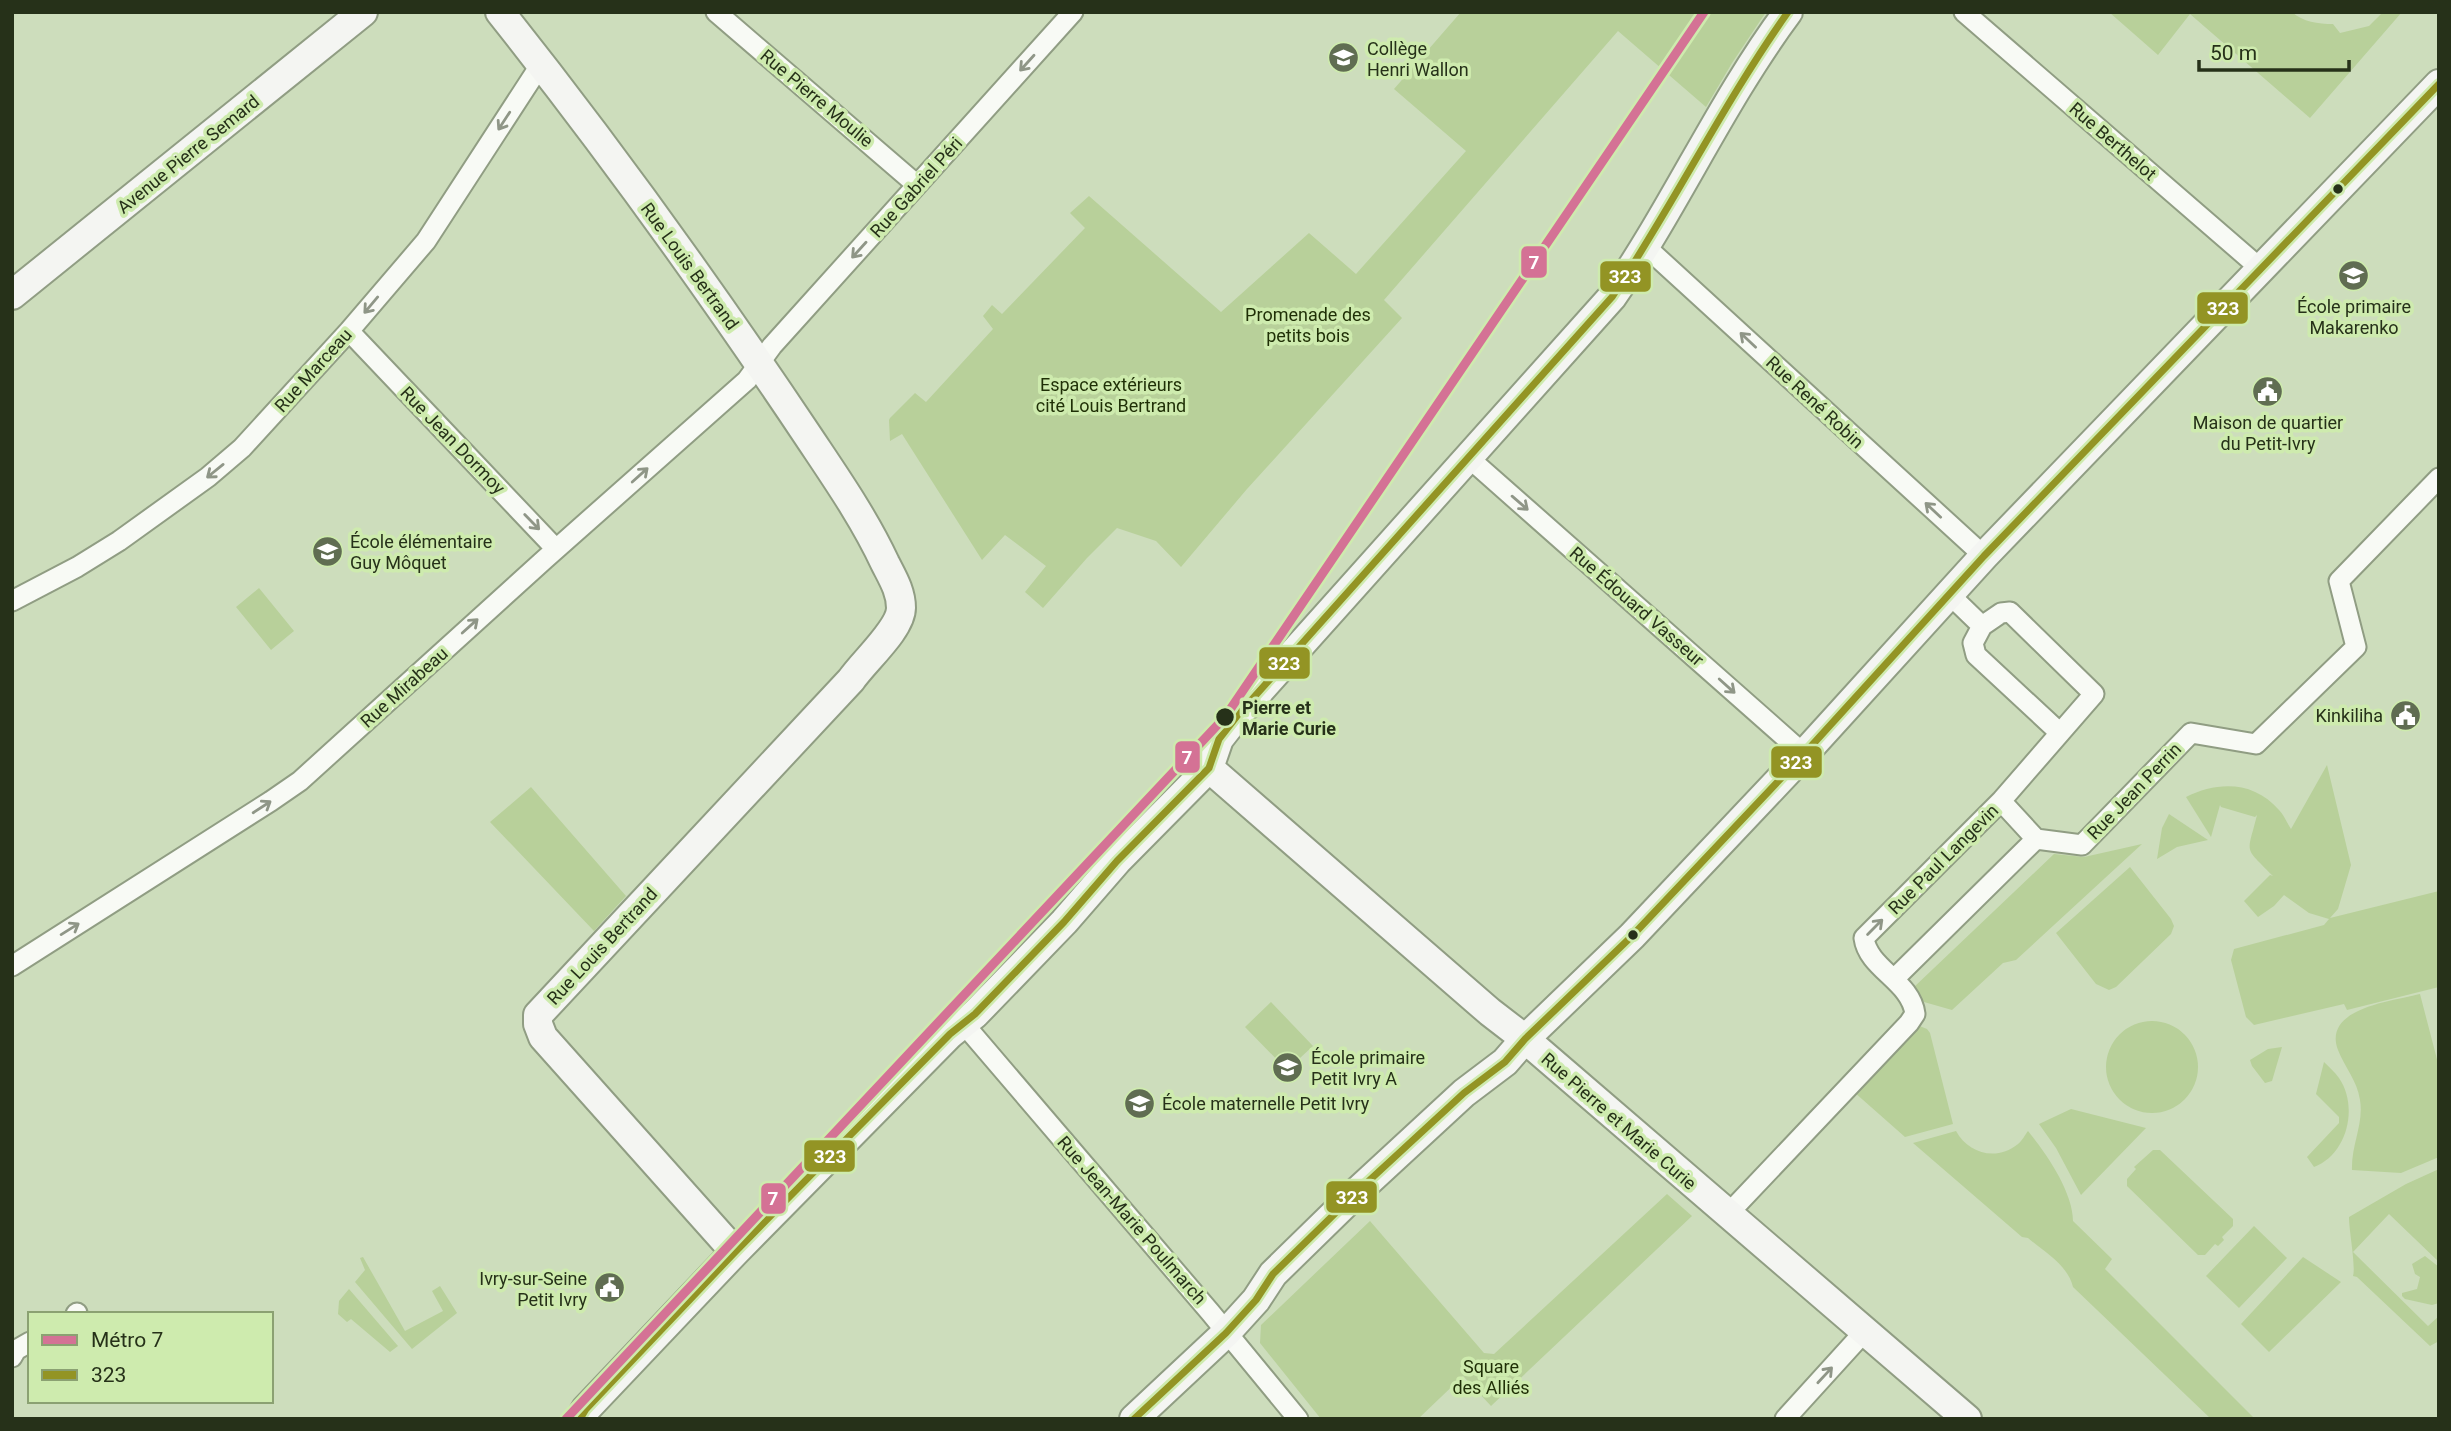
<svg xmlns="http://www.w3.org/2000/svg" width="2451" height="1431" font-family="Roboto,sans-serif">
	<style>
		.green { fill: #b8d09a }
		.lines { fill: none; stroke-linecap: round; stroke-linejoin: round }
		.street-casing { stroke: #909d83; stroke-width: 23 }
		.secondary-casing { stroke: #909d83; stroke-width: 32 }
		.street { stroke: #f8faf5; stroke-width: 19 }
		.secondary { stroke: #f4f5f2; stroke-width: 28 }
		.bus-1-casing { stroke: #ceebae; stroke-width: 12 }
		.bus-1 { stroke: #939424; stroke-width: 7 }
		.metro-1-casing { stroke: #ceebae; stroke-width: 14 }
		.metro-1 { stroke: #d47295; stroke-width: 9 }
		.oneway { stroke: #8f9687 }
		.bus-dot { fill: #263119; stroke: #ceebae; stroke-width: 2.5 }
		.labels { text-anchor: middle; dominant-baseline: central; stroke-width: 7; stroke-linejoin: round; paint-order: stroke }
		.poi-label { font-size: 18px; fill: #263119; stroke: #ceebae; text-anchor: start }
		.street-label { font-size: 18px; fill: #263119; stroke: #ceebae }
		.park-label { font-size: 18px; fill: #1f2f06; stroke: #ceebae }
		.stop-label { font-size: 18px; font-weight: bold; fill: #263119; stroke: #ceebae; text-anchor: start }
		.line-badge { stroke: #ceebae; stroke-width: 2.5 }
		.badge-label { font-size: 19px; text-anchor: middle; font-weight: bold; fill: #fff }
	</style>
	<rect width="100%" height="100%" fill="#cdddbc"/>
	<path class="green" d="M1461,12H1766L1732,63L1706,107L1618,31L1384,300L1402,318L1247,489L1181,567L1156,541L1117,528L1087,558L1043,608L1025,592L1046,566L1005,535L982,560L902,434L890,441L889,420L890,418L915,393L926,402L993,329L983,316L992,305L1002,314L1085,228L1070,213L1089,196L1221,312L1309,233L1356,274L1466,151L1394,89Z
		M2109,12H2292C2303,22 2318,24 2333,24L2340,33L2369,26L2383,12H2402L2310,118L2190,14L2158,55Z
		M259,588L294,631L271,650L236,607Z
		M2327,765L2351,865L2338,909L2330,918L2439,891V987L2347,1010L2344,1004L2254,1025L2246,1017L2231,960L2234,949L2324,925L2329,919L2309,913L2284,895L2274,906L2258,917L2244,901L2270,875L2273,876C2243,845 2247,856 2257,815L2255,817L2221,807L2220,805L2211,837L2186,797C2218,781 2254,781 2279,810C2284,815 2287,823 2291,829Z
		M531,787L626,896L594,931L490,822Z
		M2169,814L2208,840L2177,847L2157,859L2162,828Z
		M2142,844L2016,960L2003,963L1952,1010L1924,1002L1913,988L2054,854L2084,857Z
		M2130,867L2171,919L2174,926L2171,934L2116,987L2109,990L2096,984L2056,933Z
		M2420,994L2439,1067V1157L2401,1173L2352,1170C2351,1145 2364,1124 2360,1100C2357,1080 2345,1068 2338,1050C2322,1008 2393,1001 2420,994Z
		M1271,1002L1313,1046L1287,1070L1245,1027Z
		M2106 1067a46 46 0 1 1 92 0a46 46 0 1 1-92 0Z
		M1917,1025L1927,1029L1930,1033L1953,1124L1905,1137L1854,1092Z
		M2282,1047L2272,1081L2265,1083L2252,1066L2250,1060L2268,1049Z
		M2324,1062C2329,1067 2335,1072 2339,1078C2359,1107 2347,1155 2314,1167L2307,1157L2339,1123V1117L2316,1094Z
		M2071,1109L2146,1128L2081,1195L2056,1148L2039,1124Z
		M1956,1131C1968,1153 1996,1162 2018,1144C2022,1141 2025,1135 2028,1131C2046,1153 2073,1192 2073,1221L2112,1259L2105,1269L2255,1419H2211L2073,1287C2068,1265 2044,1252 2028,1238L2022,1237L1913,1143Z
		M2153,1150H2160L2233,1219V1226L2222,1237L2224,1240L2218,1246L2215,1244L2205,1255H2198L2127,1186V1179L2136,1169L2134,1167Z
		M2439,1169V1262L2389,1214L2353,1252L2428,1326L2439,1316V1341L2430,1346L2357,1277L2353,1276C2356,1266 2349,1231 2349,1217L2406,1184Z
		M1667,1194L1692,1216L1491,1406L1463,1376L1418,1419H1321L1260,1343L1261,1325L1370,1221L1484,1353L1494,1354Z
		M2254,1226L2287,1258L2239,1308L2206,1276Z
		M2425,1256L2439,1267V1303L2432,1305L2405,1299L2402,1296V1293L2417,1289L2420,1277L2415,1274L2412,1264Z
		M363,1257L405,1331L443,1311L432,1291L440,1286L457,1313L412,1349L355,1282L365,1270L360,1258Z
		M2303,1257L2341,1282L2269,1352L2241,1324Z
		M349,1289L398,1346L390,1352L351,1319L347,1322L338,1314L339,1301Z"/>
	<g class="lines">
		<defs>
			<path id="street" d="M716,12L917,185
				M1964,12L2261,269
				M1646,247L1984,556
				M349,331L556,549
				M1469,458L1804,754
				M1950,595L1982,626L1973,643L1976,655L2060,733
				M12,601L77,567L119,541L208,477L242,448L349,331L426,241L541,64
				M2001,801L2036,839
				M2036,839L2082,845L2191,733L2256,744L2356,647L2339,581L2439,478
				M12,966L271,801L300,781L545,559L747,380L772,346L1073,12
				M1894,979L2036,839
				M963,1023L1210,1312L1298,1419
				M1728,1214L1909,1023L1915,1014C1911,981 1868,969 1864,938L2001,801L2094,694L2010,612L2001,613L1982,626
				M76,1314L77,1313
				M12,1357L16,1350L30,1342
				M1785,1419L1865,1331"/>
			<path id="secondary" d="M500,12C609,149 711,291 808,436C836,478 864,518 885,563C892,577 901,591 901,608C901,629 864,661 851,680L538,1015V1024L543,1037L735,1252
				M12,295L363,12
				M1209,768L1490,1012L1525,1039L1967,1419
				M580,1419L586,1409L735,1252L950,1034L975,1014L1064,922L1117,861L1209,768L1219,739L1237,716L1612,297C1676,205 1721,102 1788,12
				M1134,1419L1226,1333L1256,1300L1273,1274L1360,1189L1464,1093L1505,1062L1525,1039L1632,936L1804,754L1984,556L2439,84"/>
		</defs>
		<use href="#street" class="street-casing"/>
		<use href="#secondary" class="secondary-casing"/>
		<use href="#street" class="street"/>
		<use href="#secondary" class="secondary"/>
		<defs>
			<path id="bus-1" d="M580,1419L586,1409L735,1252L950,1034L975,1014L1064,922L1117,861L1209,768L1219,739L1237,716L1612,297C1674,204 1723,104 1788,12
				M1134,1419L1226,1333L1256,1300L1273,1274L1360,1189L1464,1093L1505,1062L1525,1039L1632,936L1804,754L1984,556L2439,84"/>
		</defs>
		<use href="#bus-1" class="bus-1-casing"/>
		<use href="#bus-1" class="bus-1"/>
		<defs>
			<path id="metro-1" d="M566,1419L1225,717L1704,12"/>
		</defs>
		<use href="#metro-1" class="metro-1-casing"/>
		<use href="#metro-1" class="metro-1"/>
	</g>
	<defs><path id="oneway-shaft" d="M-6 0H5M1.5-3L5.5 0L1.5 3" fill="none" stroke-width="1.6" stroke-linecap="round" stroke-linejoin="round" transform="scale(1.75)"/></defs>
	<g class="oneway">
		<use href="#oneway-shaft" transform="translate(1027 63) rotate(132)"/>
		<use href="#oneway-shaft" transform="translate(504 121) rotate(123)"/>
		<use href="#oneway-shaft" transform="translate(859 250) rotate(132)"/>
		<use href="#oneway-shaft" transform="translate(371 305) rotate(130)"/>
		<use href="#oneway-shaft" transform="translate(1748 340) rotate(-137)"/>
		<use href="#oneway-shaft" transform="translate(215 471) rotate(141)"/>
		<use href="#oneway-shaft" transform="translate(640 475) rotate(-42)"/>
		<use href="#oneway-shaft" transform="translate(1520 503) rotate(41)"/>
		<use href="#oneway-shaft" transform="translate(1933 510) rotate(-137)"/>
		<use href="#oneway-shaft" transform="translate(532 522) rotate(46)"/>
		<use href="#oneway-shaft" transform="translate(470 626) rotate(-42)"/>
		<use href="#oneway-shaft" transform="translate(1727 686) rotate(42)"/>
		<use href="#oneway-shaft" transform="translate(262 807) rotate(-33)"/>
		<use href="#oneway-shaft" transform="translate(1875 927) rotate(-45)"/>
		<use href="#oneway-shaft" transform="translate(70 929) rotate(-32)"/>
		<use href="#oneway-shaft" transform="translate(1825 1375) rotate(-47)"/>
	</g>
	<defs>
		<symbol id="school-disc" viewBox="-11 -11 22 22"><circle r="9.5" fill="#606d52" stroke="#ceebae"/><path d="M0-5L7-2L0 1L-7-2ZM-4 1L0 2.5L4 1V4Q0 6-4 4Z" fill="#fff"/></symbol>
		<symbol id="civic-disc" viewBox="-11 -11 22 22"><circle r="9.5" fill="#606d52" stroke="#ceebae"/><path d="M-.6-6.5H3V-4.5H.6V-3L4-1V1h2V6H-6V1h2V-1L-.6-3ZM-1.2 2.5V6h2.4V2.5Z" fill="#fff"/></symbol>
	</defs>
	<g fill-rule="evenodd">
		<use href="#school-disc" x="1326" y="40" width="35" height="35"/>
		<use href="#school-disc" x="2336" y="258" width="35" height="35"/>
		<use href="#civic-disc" x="2250" y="374" width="35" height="35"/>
		<use href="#school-disc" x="310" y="534" width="35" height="35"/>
		<use href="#civic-disc" x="2388" y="698" width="35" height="35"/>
		<use href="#school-disc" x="1270" y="1050" width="35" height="35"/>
		<use href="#school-disc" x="1122" y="1086" width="35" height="35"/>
		<use href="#civic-disc" x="592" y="1270" width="35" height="35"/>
	</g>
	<g class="bus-dot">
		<circle cx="2338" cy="189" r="6"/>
		<circle cx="1225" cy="717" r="10"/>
		<circle cx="1633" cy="935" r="6"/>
	</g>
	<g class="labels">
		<g class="poi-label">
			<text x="1367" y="48">Collège<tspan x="1367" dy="21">Henri Wallon</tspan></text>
			<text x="2354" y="306" text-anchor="middle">École primaire<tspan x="2354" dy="21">Makarenko</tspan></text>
			<text x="2268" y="422" text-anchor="middle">Maison de quartier<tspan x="2268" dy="21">du Petit-Ivry</tspan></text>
			<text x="350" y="541">École élémentaire<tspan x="350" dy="21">Guy Môquet</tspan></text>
			<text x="2383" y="715" text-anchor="end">Kinkiliha</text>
			<text x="1311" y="1057">École primaire<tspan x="1311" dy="21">Petit Ivry A</tspan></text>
			<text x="1162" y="1103">École maternelle Petit Ivry</text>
			<text x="587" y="1278" text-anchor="end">Ivry-sur-Seine<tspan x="587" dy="21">Petit Ivry</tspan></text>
		</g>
		<g class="street-label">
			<text transform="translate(817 98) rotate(40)">Rue Pierre Moulie</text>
			<text transform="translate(2113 141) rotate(41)">Rue Berthelot</text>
			<text transform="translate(188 154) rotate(-39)">Avenue Pierre Semard</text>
			<text transform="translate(916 187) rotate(-48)">Rue Gabriel Péri</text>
			<text transform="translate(690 266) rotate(54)">Rue Louis Bertrand</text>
			<text transform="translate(313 370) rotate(-48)">Rue Marceau</text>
			<text transform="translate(1815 402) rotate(43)">Rue René Robin</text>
			<text transform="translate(453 440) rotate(46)">Rue Jean Dormoy</text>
			<text transform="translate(1637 606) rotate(41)">Rue Édouard Vasseur</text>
			<text transform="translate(404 687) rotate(-42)">Rue Mirabeau</text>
			<text transform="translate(2134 791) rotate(-46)">Rue Jean Perrin</text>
			<text transform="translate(1943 859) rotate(-45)">Rue Paul Langevin</text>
			<text transform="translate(602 946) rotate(-47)">Rue Louis Bertrand</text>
			<text transform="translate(1619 1121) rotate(41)">Rue Pierre et Marie Curie</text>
			<text transform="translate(1132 1220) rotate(49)">Rue Jean-Marie Poulmarch</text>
		</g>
		<g class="park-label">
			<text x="1308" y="314">Promenade des<tspan x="1308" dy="21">petits bois</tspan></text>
			<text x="1111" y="384">Espace extérieurs<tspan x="1111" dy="21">cité Louis Bertrand</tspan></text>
			<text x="1491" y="1366">Square<tspan x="1491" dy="21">des Alliés</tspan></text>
		</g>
		<g class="stop-label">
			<text x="1242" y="707">Pierre et<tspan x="1242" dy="21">Marie Curie</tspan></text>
		</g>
	</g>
	<g class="line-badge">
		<rect x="1520" y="245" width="28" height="34" rx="7" fill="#d47295"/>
		<rect x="1599" y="260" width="53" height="33" rx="7" fill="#939424"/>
		<rect x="2196" y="291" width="53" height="34" rx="7" fill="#939424"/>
		<rect x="1258" y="646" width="53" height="34" rx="7" fill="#939424"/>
		<rect x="1174" y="740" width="27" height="34" rx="7" fill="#d47295"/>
		<rect x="1770" y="745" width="53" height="34" rx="7" fill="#939424"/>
		<rect x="803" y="1139" width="53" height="34" rx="7" fill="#939424"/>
		<rect x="1325" y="1180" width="53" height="34" rx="7" fill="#939424"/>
		<rect x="760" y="1182" width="27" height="33" rx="7" fill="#d47295"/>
	</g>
	<g class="badge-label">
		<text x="1534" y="269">7</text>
		<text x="1625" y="283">323</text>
		<text x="2223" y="315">323</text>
		<text x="1284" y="670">323</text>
		<text x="1187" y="764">7</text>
		<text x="1796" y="769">323</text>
		<text x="830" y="1163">323</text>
		<text x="1352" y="1204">323</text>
		<text x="773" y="1205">7</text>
	</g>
	<rect width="2451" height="1431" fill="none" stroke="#263119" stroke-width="28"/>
	<rect x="28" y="1312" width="245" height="91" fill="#ceebae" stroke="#8ba172" stroke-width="2"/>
	<rect x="42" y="1335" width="35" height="10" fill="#d47295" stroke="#8ba172" stroke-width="2"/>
	<text x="91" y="1347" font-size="21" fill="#263119">Métro 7</text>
	<rect x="42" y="1370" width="35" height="10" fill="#939424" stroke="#8ba172" stroke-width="2"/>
	<text x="91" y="1382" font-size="21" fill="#263119">323</text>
	<path d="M2199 60v10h150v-10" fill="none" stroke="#263119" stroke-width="3.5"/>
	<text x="2210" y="60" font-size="21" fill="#263119" stroke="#ceebae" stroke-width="5" paint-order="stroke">50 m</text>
</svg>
